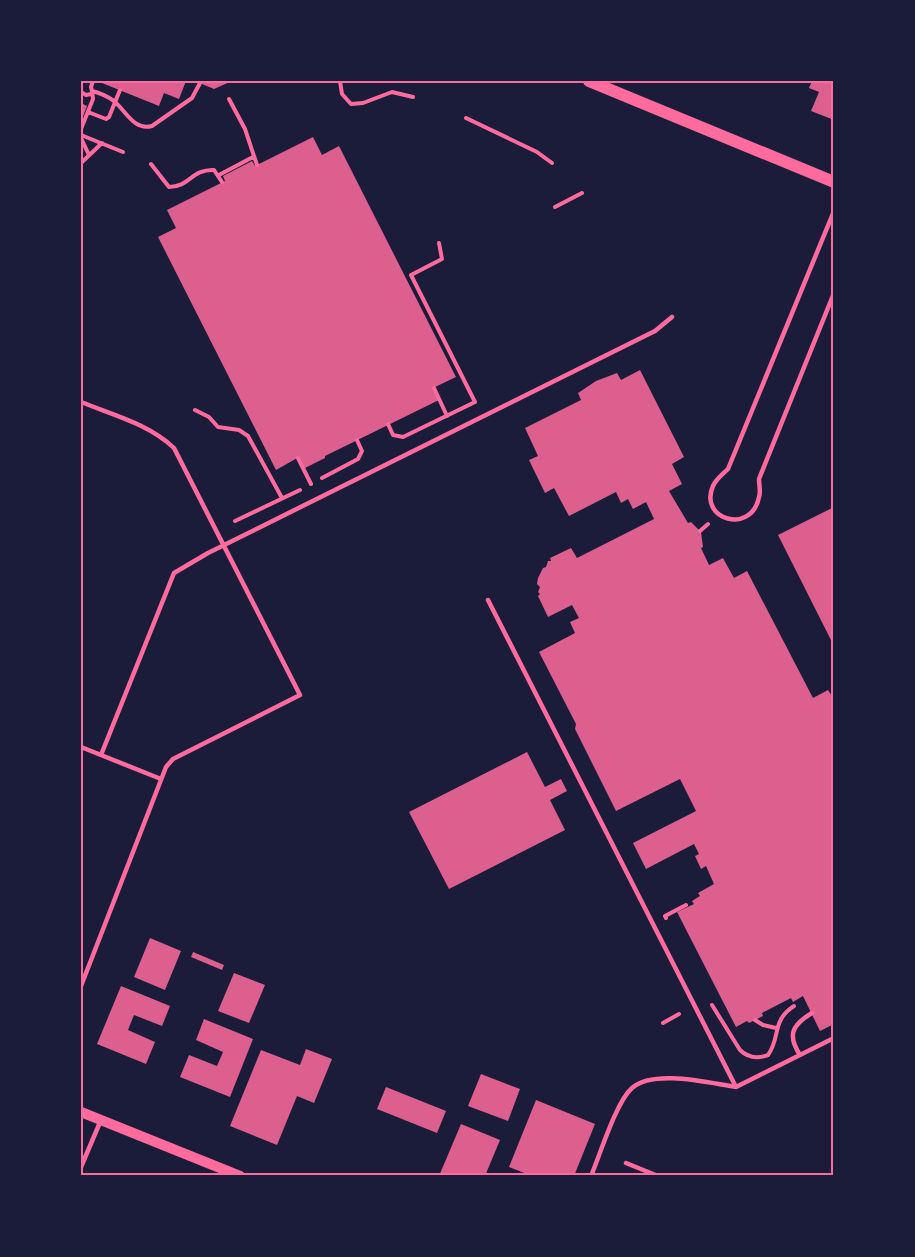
<svg xmlns="http://www.w3.org/2000/svg" width="915" height="1257" font-family="Montserrat,sans-serif">
	<style>
		.building { fill: #dd5f8e }
		.lines { fill: none; stroke-linecap: round; stroke-linejoin: round }
		.path { stroke: #ff6b9d; stroke-width: 4 }
		.service { stroke: #ff6b9d; stroke-width: 4.5 }
		.tertiary { stroke: #ff6b9d; stroke-width: 10 }
		.secondary { stroke: #ff6b9d; stroke-width: 12 }
		.neatline { fill: none; stroke: #ff6b9d; stroke-width: 2 }
	</style>
	<rect width="100%" height="100%" fill="#1b1b3a"/>
	<path class="building" d="M97,81H186L179,99L164,93L159,106Z
		M195,81H232L214,89Z
		M812,81H834V120L811,111L819,92L809,88Z
		M81,103L87,106L81,122Z
		M313,137L322,155L339,146L456,377L433,388L439,400L325,456V458L305,468L299,457L276,470L158,237L176,228L167,210L225,181L223,176L252,161L255,166Z
		M640,370L684,457L672,464L682,484L669,491L688,523L691,522L701,532L703,547L701,548L709,565L723,558L734,578L747,571L813,698L828,690L834,699V1024L820,1031L803,996L793,1002L791,998L762,1013L763,1016L749,1023L747,1021L736,1027L677,912L694,904L692,901L700,896L698,893L714,884L706,866L701,869L695,856L699,854L694,844L646,869L633,843L696,811L680,779L616,811L575,729L576,724L539,652L575,633L570,622L579,618L572,605L548,617L538,596L540,594L538,592L540,587L537,584L538,578L543,568L546,567L548,561H551L550,558L571,548L577,558L654,519L646,502L633,509L628,499L621,503L616,492L569,516L554,488L545,493L529,460L538,456L525,428L581,400L578,393L596,381L617,373L621,380Z
		M834,507V646L778,535Z
		M527,752L545,787L561,779L567,791L550,800L565,830L449,889L409,812Z
		M150,938L181,951L165,990L134,977Z
		M193,952L224,965L222,970L191,957Z
		M234,973L265,985L249,1023L218,1011Z
		M121,986L170,1006L162,1026L134,1015L128,1030L155,1042L146,1064L97,1044Z
		M204,1019L253,1039L230,1097L180,1077L189,1055L217,1066L223,1052L196,1040Z
		M306,1049L332,1059L314,1103L297,1096L277,1145L230,1126L261,1050L300,1065Z
		M481,1074L520,1089L508,1121L468,1106Z
		M386,1087L446,1111L437,1133L377,1109Z
		M536,1100L595,1124L574,1176H532L509,1167Z
		M461,1124L500,1140L485,1176H439Z"/>
	<g class="lines">
		<path class="path" d="M340,81L342,94L351,104L363,103L392,92L413,97
			M92,91L91,87L93,81
			M81,92L86,95L91,94
			M229,99L245,129L257,165
			M88,112L106,119L109,117L120,90
			M466,118L537,152L552,163
			M81,129L93,99L92,91C100,93 107,96 114,101C126,111 134,131 152,126L192,98L200,83
			M81,135L123,152
			M81,138L89,155
			M81,163L102,143
			M151,164L169,187C190,187 191,169 214,170L222,182
			M219,175L253,157
			M555,207L582,193
			M434,388L447,416
			M195,410L209,417L218,427L239,430L248,436L282,498
			M388,424L393,435L403,437L475,402L411,275L442,259L439,243
			M298,458L311,484
			M322,478L358,459L362,451L357,440
			M235,521L300,490
			M700,531L708,524
			M666,918L665,916L686,905
			M712,1005L740,1050C748,1058 757,1059 768,1055C781,1037 771,1021 794,1006
			M755,1020L763,1025L776,1028
			M663,1023L679,1014"/>
		<path class="service" d="M834,211L728,469C723,474 716,479 713,486C698,520 752,535 759,497C761,492 759,485 759,479L834,293
			M81,402C113,415 149,424 174,448L300,695L173,759L166,767L81,986
			M488,600L736,1087L834,1038
			M81,747L161,779
			M101,755L174,573L208,553L655,331L672,317
			M800,1055C787,1035 792,1025 812,1013
			M626,1163L658,1176
			M81,1167L101,1120
			M591,1176C600,1155 616,1102 632,1088C654,1069 709,1083 736,1087"/>
		<path class="tertiary" d="M81,1112L240,1176"/>
		<path class="secondary" d="M589,81L834,182"/>
	</g>
	<rect width="915" height="1257" fill="none" stroke="#1b1b3a" stroke-width="165"/>
	<rect x="82" y="82" width="750" height="1092" class="neatline"/>
</svg>
